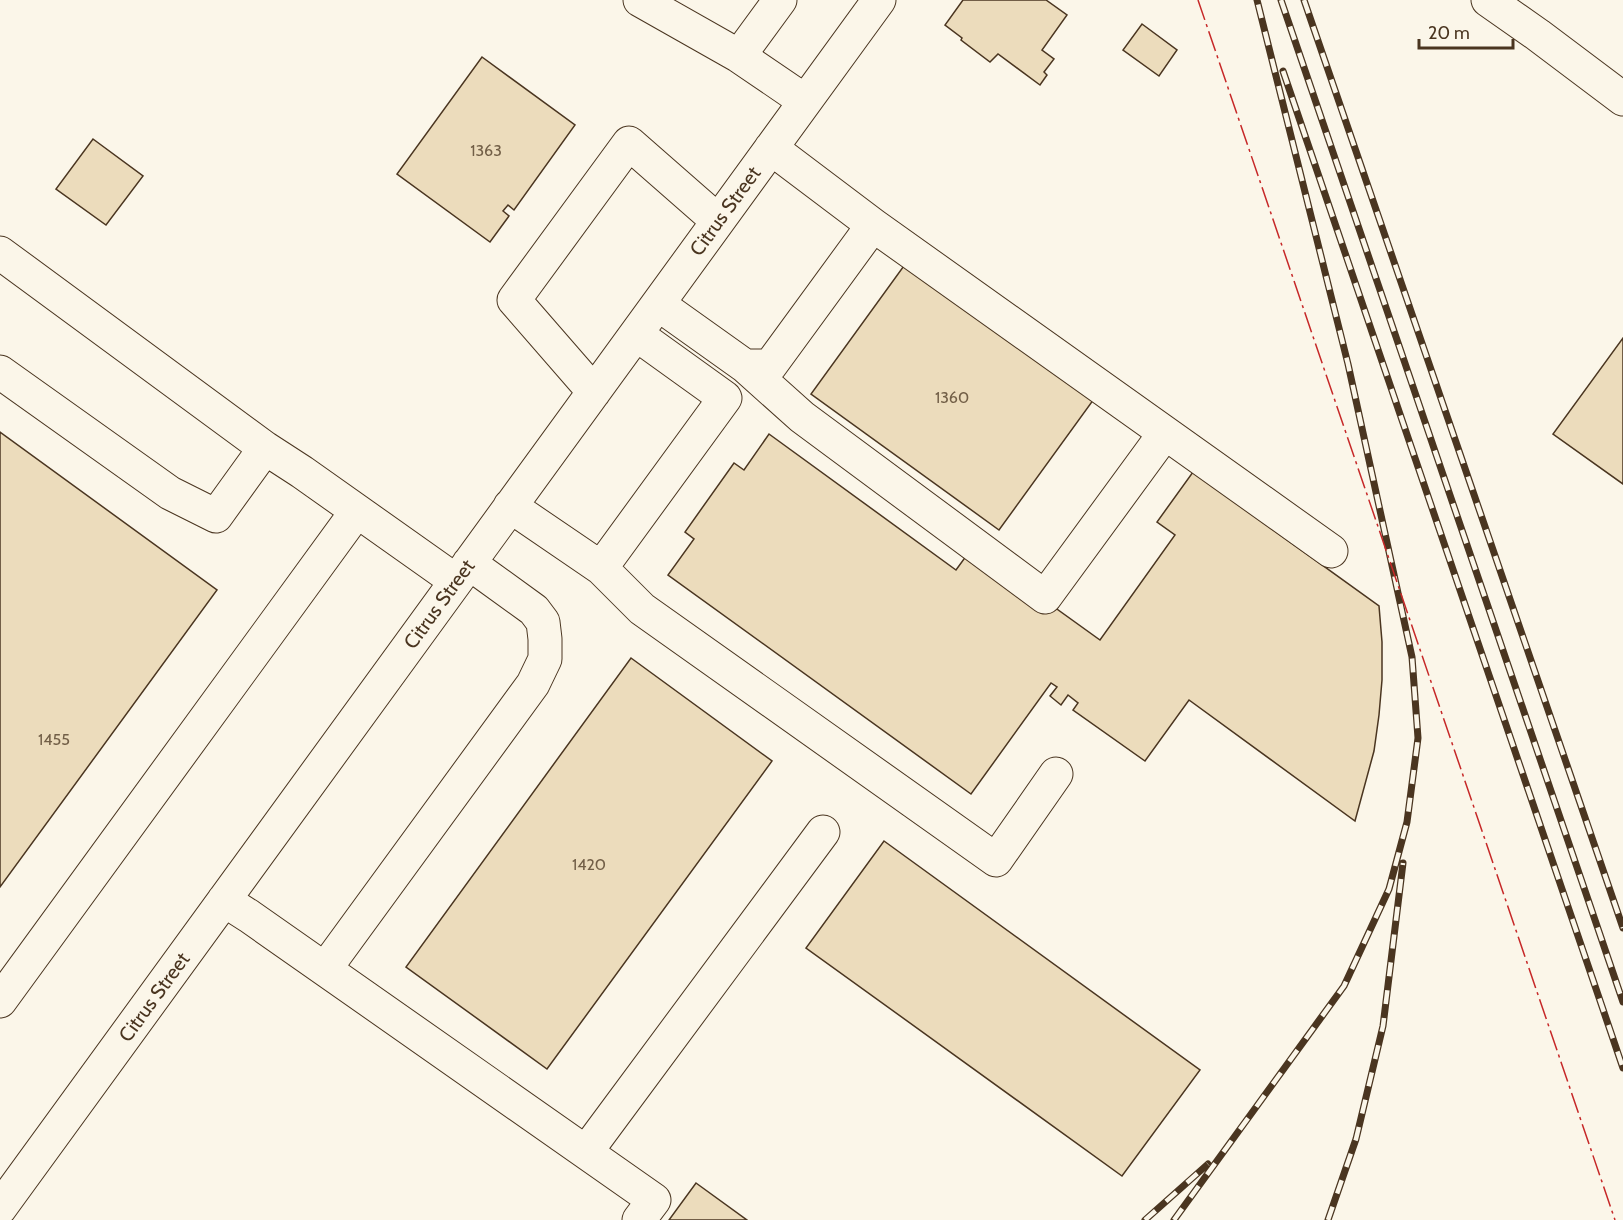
<svg xmlns="http://www.w3.org/2000/svg" width="1623" height="1220" font-family="Cabin,sans-serif">
	<style>
		.building { fill: #ecdcbc; stroke: #4a3520; stroke-width: 1.5 }
		.lines { fill: none; stroke-linecap: round; stroke-linejoin: round }
		.minor-casing { stroke: #4a3520; stroke-width: 35 }
		.major-casing { stroke: #4a3520; stroke-width: 35 }
		.minor { stroke: #fbf6e9; stroke-width: 33 }
		.major { stroke: #fbf6e9; stroke-width: 33 }
		.rail-casing { stroke: #4a3520; stroke-width: 7 }
		.rail { stroke: #fbf6e9; stroke-width: 4.5; stroke-dasharray: 14; stroke-linecap: butt }
		.power { stroke: #c62828; stroke-width: 1.5; stroke-dasharray: 21 4.5 3 4.5; stroke-linecap: butt }
		.labels { text-anchor: middle; dominant-baseline: central; stroke-width: 4.5; stroke-linejoin: round; paint-order: stroke }
		.number-label { font-size: 16px; fill: #725f47 }
		.street-label { font-size: 20px; fill: #4a3520; stroke: #fbf6e9 }
	</style>
	<rect width="100%" height="100%" fill="#fbf6e9"/>
	<path class="building" d="M963,0H1046L1067,15L1042,50L1054,59L1044,72L1047,75L1040,85L998,54L990,62L961,40L962,38L945,25Z
		M1142,24L1177,50L1159,76L1123,50Z
		M482,57L575,125L514,210L508,205L503,211L509,216L490,242L397,174Z
		M93,139L143,176L106,225L56,189Z
		M906,263L1094,399L999,530L811,394Z
		M1623,338V484L1553,434Z
		M0,432L217,590L0,887Z
		M769,434L956,570L972,548L1100,640L1175,535L1157,522L1193,472L1379,606L1382,642V680L1379,715L1374,751L1355,821L1189,700L1145,761L1073,710L1078,703L1068,695L1061,705L1050,696L1057,687L1051,683L971,794L668,575L694,539L685,532L734,463L744,470Z
		M631,658L772,761L547,1069L406,967Z
		M884,841L1200,1070L1122,1176L806,948Z
		M696,1183L747,1220H669Z"/>
	<g class="lines">
		<defs>
			<path id="minor" d="M640,0L739,56
				M780,0L739,56L805,101
				M873,225L1331,551
				M0,253L265,448
				M658,304L745,366L802,417L1045,597L1165,433
				M745,366H770L873,225L771,148
				M0,372L170,493L216,516L265,448L302,472L456,581
				M594,392L514,300L629,143L718,221
				M510,506L601,568L725,398L636,334
				M601,568L642,609L996,860L1056,774
				M224,900L249,916L654,1200L639,1220
				M325,969L533,684L545,659V639L543,622L534,610L469,563
				M0,1001L357,511
				M586,1152L823,832
				M0,1208L879,0"/>
			<path id="major" d="M1488,0L1538,35L1623,99"/>
		</defs>
		<use href="#minor" class="minor-casing"/>
		<use href="#major" class="major-casing"/>
		<use href="#minor" class="minor"/>
		<use href="#major" class="major"/>
		<defs>
			<path id="rail" d="M1281,0L1623,1002
				M1304,0L1623,928
				M1283,71L1623,1068
				M1145,1220L1208,1164
				M1174,1220L1344,986L1389,889L1407,822L1418,738L1412,657L1348,364L1257,0
				M1328,1220L1356,1139L1383,1026L1403,863"/>
		</defs>
		<use href="#rail" class="rail-casing"/>
		<use href="#rail" class="rail"/>
		<path class="power" d="M1198,0L1615,1220"/>
	</g>
	<g class="labels">
		<g class="number-label">
			<text x="486" y="150">1363</text>
			<text x="952" y="397">1360</text>
			<text x="54" y="739">1455</text>
			<text x="589" y="864">1420</text>
		</g>
		<g class="street-label">
			<text transform="translate(725 211) rotate(-54)">Citrus Street</text>
			<text transform="translate(439 604) rotate(-54)">Citrus Street</text>
			<text transform="translate(154 997) rotate(-54)">Citrus Street</text>
		</g>
	</g>
	<path d="M1419 39v9h94v-9" fill="none" stroke="#4a3520" stroke-width="3"/>
	<text x="1428" y="39" font-size="18" fill="#4a3520" stroke="#fbf6e9" stroke-width="4.5" paint-order="stroke">20 m</text>
</svg>
